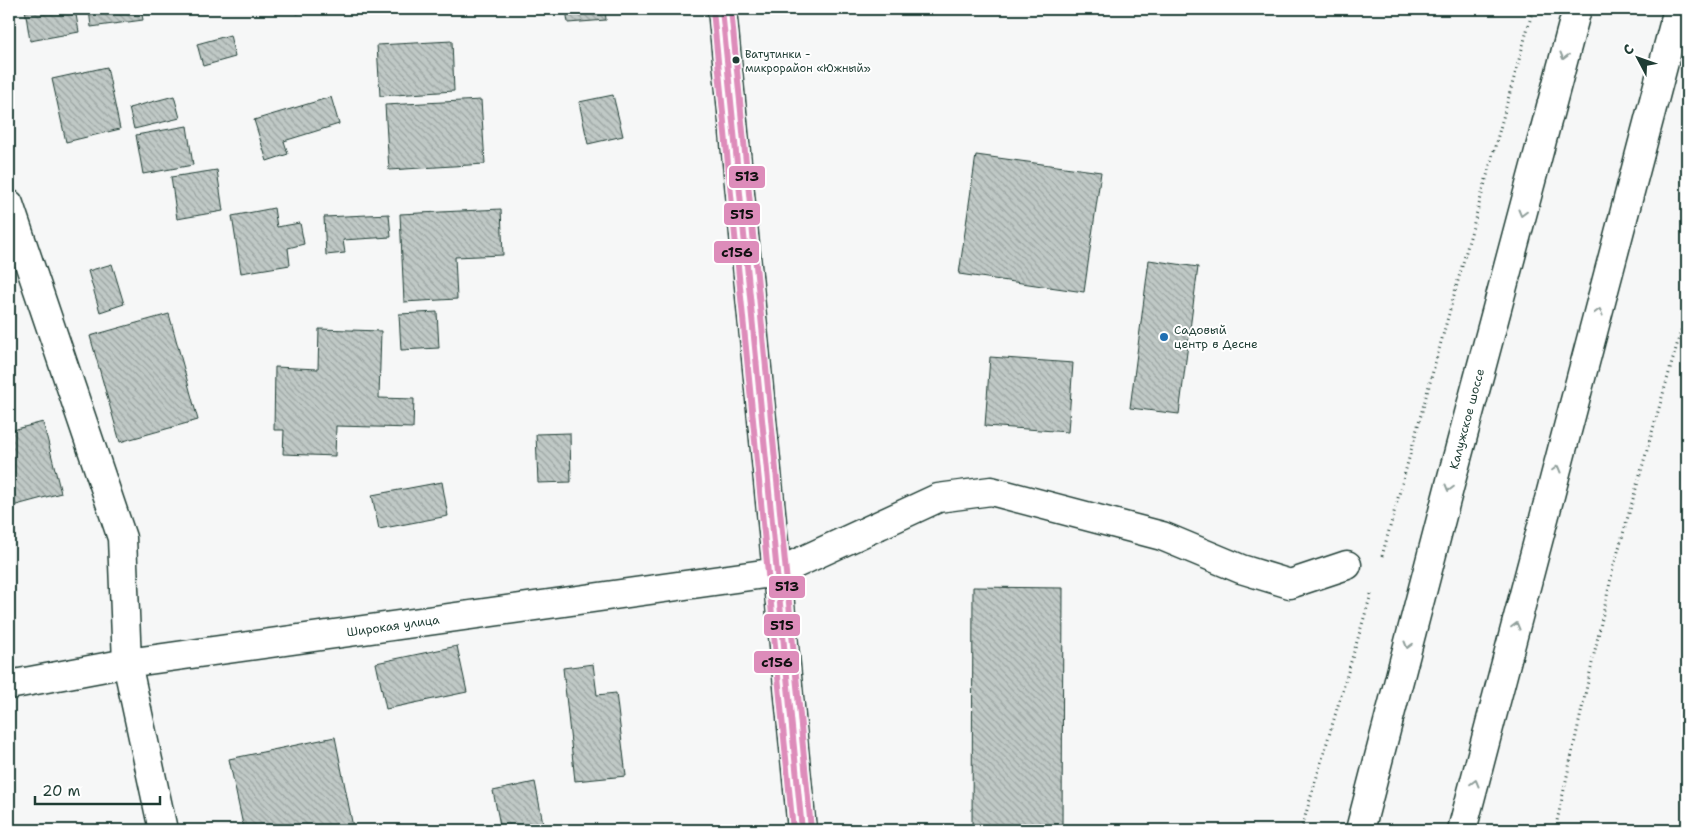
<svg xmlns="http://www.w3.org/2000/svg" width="1696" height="839" font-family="'Shantell Sans',sans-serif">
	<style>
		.building { fill: url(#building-back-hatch); stroke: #1f3d34 }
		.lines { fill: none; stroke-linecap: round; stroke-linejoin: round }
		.minor-casing { stroke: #1f3d34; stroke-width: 31 }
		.highway-casing { stroke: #1f3d34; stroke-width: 31 }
		.path { stroke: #1f3d34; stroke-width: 3; stroke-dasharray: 1 4; stroke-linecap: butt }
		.minor { stroke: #fff; stroke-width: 28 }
		.highway { stroke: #fff; stroke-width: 28 }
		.bus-1-casing { stroke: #fff; stroke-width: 10 }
		.bus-2-casing { stroke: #fff; stroke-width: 10 }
		.bus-3-casing { stroke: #fff; stroke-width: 10 }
		.bus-1 { stroke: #dd8cba; stroke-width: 6 }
		.bus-2 { stroke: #dd8cba; stroke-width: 6 }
		.bus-3 { stroke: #dd8cba; stroke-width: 6 }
		.oneway { stroke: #8f9e9a }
		.bus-dot { fill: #1f3d34; stroke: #fff; stroke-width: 2 }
		.poi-dot { fill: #1f6fb2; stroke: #fff; stroke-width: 2 }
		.labels { text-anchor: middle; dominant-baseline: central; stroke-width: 4; stroke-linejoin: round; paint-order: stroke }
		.bus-label { font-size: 11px; fill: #1f3d34; stroke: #fff; text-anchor: start }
		.poi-label { font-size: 12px; fill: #1f3d34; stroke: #fff; text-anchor: start }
		.street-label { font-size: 12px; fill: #1f3d34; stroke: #fff }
		.line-badge { stroke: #fff; stroke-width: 2 }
		.pale-badge-label { font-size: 14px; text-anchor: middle; font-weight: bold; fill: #111 }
	</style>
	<defs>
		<pattern id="building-back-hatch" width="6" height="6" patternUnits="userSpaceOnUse" patternTransform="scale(1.25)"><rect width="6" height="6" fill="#c0c9c6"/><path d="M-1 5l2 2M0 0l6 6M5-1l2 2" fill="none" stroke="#9ba4a2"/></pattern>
	</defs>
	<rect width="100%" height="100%" fill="#f6f7f7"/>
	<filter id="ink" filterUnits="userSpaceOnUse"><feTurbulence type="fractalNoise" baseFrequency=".02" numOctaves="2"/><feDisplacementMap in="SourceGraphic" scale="10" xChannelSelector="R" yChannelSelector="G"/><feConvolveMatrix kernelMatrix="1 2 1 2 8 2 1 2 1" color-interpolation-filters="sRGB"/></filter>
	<g filter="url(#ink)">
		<path class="building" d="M25,9H75L79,32L30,41Z
			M89,9H141L143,20L91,27Z
			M295,9H309L297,14Z
			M566,9H605L606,20L568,23Z
			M9,26L13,50L9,51Z
			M230,35L235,57L203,66L197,44Z
			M452,41L454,91L380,96L377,45Z
			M107,67L120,129L66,142L52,79Z
			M613,95L623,136L588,144L579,102Z
			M174,96L180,118L134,129L129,108Z
			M331,97L339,124L284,141L288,154L267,161L254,120Z
			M481,100L485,164L389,170L385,105Z
			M187,126L193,165L143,174L136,135Z
			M976,155L1101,172L1084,292L959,274Z
			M217,170L223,211L177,219L171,177Z
			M274,208L277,227L300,223L304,244L288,248L290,265L241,273L232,216Z
			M501,209L503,255L455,257L457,299L404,302L400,214Z
			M389,214L391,237L343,240L345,253L326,255L324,217Z
			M1149,260L1198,267L1179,414L1130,408Z
			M112,264L124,304L100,312L88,271Z
			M437,312L439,348L401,350L399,314Z
			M169,314L198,420L120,442L90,336Z
			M319,329L381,331L379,398L414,399L413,428L336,426L335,456L283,454L284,430H274L275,367L318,369Z
			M990,357L1073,363L1068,432L985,426Z
			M43,422L61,493L9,507V431Z
			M570,433L571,482L538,483L536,434Z
			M442,482L448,516L379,529L372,495Z
			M973,587L1063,588L1062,830H972Z
			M457,646L467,692L386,709L376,663Z
			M593,664L597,695L616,693L626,776L575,781L563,668Z
			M335,737L353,827L337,830H244L229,759Z
			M535,782L543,823L501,830L493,791Z"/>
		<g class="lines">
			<defs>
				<path id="minor" d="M722,9L802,830
					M9,204L122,538L127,663L163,830
					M9,685L127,663L778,572L938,498L991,491L1162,536L1241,569L1290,584L1347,565"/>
				<path id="highway" d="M1360,830L1452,477L1577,9
					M1462,830L1678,9"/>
			</defs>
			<use href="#minor" class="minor-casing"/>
			<use href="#highway" class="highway-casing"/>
			<path class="path" d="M1382,556L1533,9
				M1301,830L1372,591
				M1555,830L1613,569L1687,310"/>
			<use href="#minor" class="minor"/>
			<use href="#highway" class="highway"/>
			<defs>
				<path id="bus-1" d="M722,9L802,830"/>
				<path id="bus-2" d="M713,10L793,830"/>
				<path id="bus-3" d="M731,9L811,829"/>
			</defs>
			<use href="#bus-1" class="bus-1-casing"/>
			<use href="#bus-2" class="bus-2-casing"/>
			<use href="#bus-3" class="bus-3-casing"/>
			<use href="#bus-1" class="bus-1"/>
			<use href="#bus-2" class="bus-2"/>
			<use href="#bus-3" class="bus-3"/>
		</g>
		<defs><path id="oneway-chevron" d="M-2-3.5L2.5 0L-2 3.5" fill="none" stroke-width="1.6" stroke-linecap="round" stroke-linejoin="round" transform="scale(1.25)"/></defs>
		<g class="oneway">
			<use href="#oneway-chevron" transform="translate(1564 56) rotate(105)"/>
			<use href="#oneway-chevron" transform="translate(1522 213) rotate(105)"/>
			<use href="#oneway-chevron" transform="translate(1599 312) rotate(-75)"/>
			<use href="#oneway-chevron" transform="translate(1557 469) rotate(-75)"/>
			<use href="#oneway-chevron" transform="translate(1449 488) rotate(105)"/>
			<use href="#oneway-chevron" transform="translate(1516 626) rotate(-75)"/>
			<use href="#oneway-chevron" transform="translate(1408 645) rotate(105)"/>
			<use href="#oneway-chevron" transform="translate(1475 783) rotate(-75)"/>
		</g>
	</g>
	<circle class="bus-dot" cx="736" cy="60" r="4.5"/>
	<circle class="poi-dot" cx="1164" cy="337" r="5"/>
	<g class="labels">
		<g class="bus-label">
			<text x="745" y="54">Ватутинки -<tspan x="745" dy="14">микрорайон «Южный»</tspan></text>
		</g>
		<g class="poi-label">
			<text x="1174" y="330">Садовый<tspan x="1174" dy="14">центр в Десне</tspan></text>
		</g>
		<g class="street-label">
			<text transform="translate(1467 419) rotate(-75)">Калужское шоссе</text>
			<text transform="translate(393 626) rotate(-8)">Широкая улица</text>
		</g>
	</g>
	<g class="line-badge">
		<rect x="728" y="165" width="38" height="24" rx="5" fill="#dd8cba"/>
		<rect x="723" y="202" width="38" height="24" rx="5" fill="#dd8cba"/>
		<rect x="713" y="240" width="47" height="24" rx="5" fill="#dd8cba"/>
		<rect x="768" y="575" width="38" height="24" rx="5" fill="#dd8cba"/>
		<rect x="763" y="613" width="38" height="24" rx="5" fill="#dd8cba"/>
		<rect x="753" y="650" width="47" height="24" rx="5" fill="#dd8cba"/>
	</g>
	<g class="pale-badge-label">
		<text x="747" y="181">513</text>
		<text x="742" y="219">515</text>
		<text x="737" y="257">с156</text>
		<text x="787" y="591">513</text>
		<text x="782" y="630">515</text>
		<text x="777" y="667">с156</text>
	</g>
	<rect width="1696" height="839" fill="none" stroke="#fff" stroke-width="30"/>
	<rect x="15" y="15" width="1666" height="809" fill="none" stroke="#1f3d34" stroke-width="2" filter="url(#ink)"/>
	<g transform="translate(1638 58) rotate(311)" stroke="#ffffff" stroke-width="4" paint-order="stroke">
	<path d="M0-4L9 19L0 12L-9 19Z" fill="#1f3d34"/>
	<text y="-8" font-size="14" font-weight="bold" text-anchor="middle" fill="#1f3d34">С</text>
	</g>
	<path d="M35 796v8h125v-8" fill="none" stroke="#1f3d34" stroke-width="2.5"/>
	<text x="42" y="796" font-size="15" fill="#1f3d34" stroke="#ffffff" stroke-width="4" paint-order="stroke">20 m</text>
</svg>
